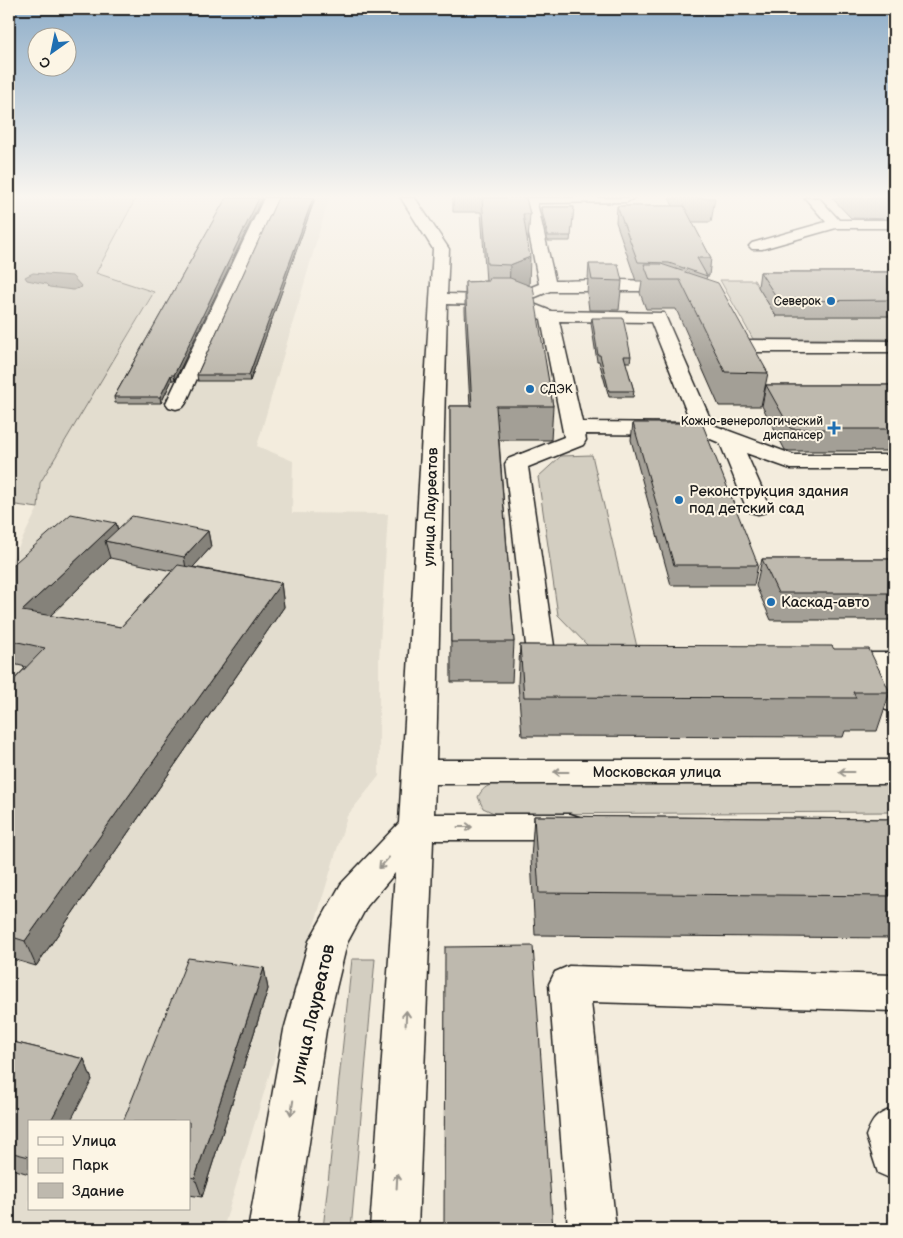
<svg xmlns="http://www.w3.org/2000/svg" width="903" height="1238" font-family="'Balsamiq Sans',sans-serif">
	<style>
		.built { fill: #e3ddcf; fill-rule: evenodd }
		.green { fill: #d3cec1; stroke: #78756e }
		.water { fill: #aaa59b; stroke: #716e68 }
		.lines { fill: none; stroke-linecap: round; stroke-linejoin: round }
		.minor-casing { stroke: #1c1c1c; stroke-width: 3 }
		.minor { fill: #fcf5e5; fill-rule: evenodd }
		.wall { fill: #a39f96; stroke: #1c1c1c; fill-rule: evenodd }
		.shaded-wall { fill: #85827a; stroke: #1c1c1c }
		.building { fill: #beb9ae; stroke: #1c1c1c }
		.oneway { stroke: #97938b }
		.poi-dot { fill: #1f6fb2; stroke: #fcf5e5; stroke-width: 2 }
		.labels { text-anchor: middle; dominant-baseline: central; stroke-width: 4; stroke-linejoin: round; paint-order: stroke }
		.far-poi-label { font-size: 12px; fill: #1c1c1c; stroke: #fcf5e5; text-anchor: end }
		.poi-label { font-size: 15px; fill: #1c1c1c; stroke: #fcf5e5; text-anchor: start }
		.street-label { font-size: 15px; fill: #1c1c1c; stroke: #fcf5e5 }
		.near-street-label { font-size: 18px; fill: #1c1c1c; stroke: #fcf5e5 }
	</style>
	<rect width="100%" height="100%" fill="#f3ecdd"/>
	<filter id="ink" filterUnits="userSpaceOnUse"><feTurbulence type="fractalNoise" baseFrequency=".02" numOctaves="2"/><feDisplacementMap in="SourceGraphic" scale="10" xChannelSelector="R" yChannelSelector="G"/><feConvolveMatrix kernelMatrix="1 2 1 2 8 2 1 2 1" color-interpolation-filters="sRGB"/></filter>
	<g filter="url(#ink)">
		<path class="built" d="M136,198H329L257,446L293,461L292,513L388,514L379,660V776L347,816L223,1229H9V566L38,508L40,483L154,293L96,274ZM29,1122H189V1209H29Z"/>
		<path class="green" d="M9,198H136L96,273L154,292L40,483L38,508L9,504Z
			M720,280H754L776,316H894V339H753Z
			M592,455L637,647H589L558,615L538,477L561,456Z
			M894,782V812L496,814L483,808L478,797C482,789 486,786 494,784Z
			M352,959H375L351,1229H323Z"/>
		<path class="water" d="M33,273L72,276L82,287L73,290L49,287L46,284L27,280L25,277Z"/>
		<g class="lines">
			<defs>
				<path id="minor" d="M264,198H278L186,403L183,407L176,409L169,407L166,403Z
					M401,198H415L449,249L447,294L509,296L539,284L523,204L495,207L490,206L487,198H634L627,202L537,203L555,281C578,281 675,275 686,292L684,296L678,297L658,291H550L526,301L551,311L664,313L713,425L794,455H894V469H791L746,453L770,507L766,512L758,514L750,512L746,507L720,443L701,435L585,434L586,440L583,445L528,467L555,653L571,655L575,662L571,669C558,672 545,672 532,669L528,662L505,464L508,459L564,437L541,319L509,306L447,304L436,760H894V784H435L434,814H570L582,818L587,827L582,836L570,840H433L418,1229H370L395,873L367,906L347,943L326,1030L296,1229H248L284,1030L309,941L341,884L399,823L433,249ZM559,321L651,322L691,423L582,422Z
					M805,198H819L839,220H894V228H836L762,249H752L749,246L752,243L826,222Z
					M745,340L894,341V352H745L738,350L736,346L738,342Z
					M839,653H894V712L883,709L865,671H839L829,669L825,662L829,655Z
					M569,966L894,975V1011L591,1002L616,1229H568L549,984L555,972Z
					M894,1108V1180L878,1173L866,1136C873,1118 876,1115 894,1108Z"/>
			</defs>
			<use href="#minor" class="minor-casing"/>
			<use href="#minor" class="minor"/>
		</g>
		<path class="wall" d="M226,198L175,380H172L161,403H115L114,397Z
			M278,198H315L250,381H198L197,375Z
			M453,198H526L530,214L528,241H527L529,286L553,406L551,440H499L514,642L512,682H451L450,406H470L465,311V282L486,281L481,212H453Z
			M669,198H715L711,222H692L711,258L709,276H707L706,279L768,373L761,406H719L676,309H646L640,293L642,281H636L616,222L617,206H673Z
			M832,198H894V219L851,218Z
			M541,207H574L570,241H548L541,212Z
			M589,264L622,281L619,310H589L587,293Z
			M760,272H894V316H776L758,287Z
			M592,318L631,356L630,362H625L634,391L633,397H609L599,361H597L591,323Z
			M766,385H894V451H789L785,450L762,406Z
			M633,423L758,565L754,585H671L631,440Z
			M116,523L118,530L208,531L211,547L193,567L281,583L284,607L36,966L9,958V685L26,667L9,663V568ZM110,558L172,571L121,627L50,616Z
			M762,559H894V620H771L756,586Z
			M520,645L834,649L890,692L877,731H845L843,737L522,736L518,683Z
			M534,816L894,819V938L535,935L531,858Z
			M264,968L268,989L202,1197L189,1195V1122Z
			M9,1041L84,1059L92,1080L29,1122V1174L9,1168Z"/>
		<path class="shaded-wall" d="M259,198H262L175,380L174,375Z
			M313,198H315L250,381L249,375Z
			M530,257L529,286L509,294L510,265Z
			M171,375L172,380L161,403L160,397Z
			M116,523L121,544L105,541L110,558L29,636L22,611Z
			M208,531L211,547L187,574L184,557Z
			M281,583L284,607L36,966L25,941Z
			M264,968L268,989L202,1197L195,1178Z
			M84,1059L92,1080L70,1122H50Z"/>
		<path class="building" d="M226,198H259L174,375H171L160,397H114Z
			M278,198H313L249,375H197Z
			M482,198H526L530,214H523L530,257L510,265L487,264Z
			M617,206H684L711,258H697L707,276L669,263L638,262Z
			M541,207H574L571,236H548Z
			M589,264H618L622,281L592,280Z
			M644,264H661L718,283L768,373L725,372L680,280H650Z
			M760,272H894V300L779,301Z
			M488,278H510L533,287L553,406H496L514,642H451L450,406H472L465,282L489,281Z
			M592,318H623L631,356H624L634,391H609L600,355H598Z
			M766,385H894V429H793L790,428Z
			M633,423H702L758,565H674Z
			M71,514L116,523L22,611L121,627L178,565L281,583L25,941L9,936V685L45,648L9,640V568Z
			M132,516L208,531L184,557L105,541Z
			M762,559H894V593H778Z
			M520,645L832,646L834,649H869L890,692H853L856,698L524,697Z
			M534,816L894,819V896L539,893Z
			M533,946L553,1229H444L445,947Z
			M188,958L264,968L195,1178L189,1177V1122H123Z
			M9,1041L84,1059L50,1122H29V1157L9,1152Z"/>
		<defs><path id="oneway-shaft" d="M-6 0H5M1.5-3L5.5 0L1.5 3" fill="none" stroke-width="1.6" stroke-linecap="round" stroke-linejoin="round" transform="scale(1.25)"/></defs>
		<g class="oneway">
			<use href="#oneway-shaft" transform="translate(561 772) rotate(180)"/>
			<use href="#oneway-shaft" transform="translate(846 772) rotate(180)"/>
			<use href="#oneway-shaft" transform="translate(465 827)"/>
			<use href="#oneway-shaft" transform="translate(384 863) rotate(132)"/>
			<use href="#oneway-shaft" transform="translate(406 1018) rotate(-87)"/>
			<use href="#oneway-shaft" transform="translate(292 1108) rotate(99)"/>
			<use href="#oneway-shaft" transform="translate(397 1181) rotate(-87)"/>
		</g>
	</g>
	<linearGradient id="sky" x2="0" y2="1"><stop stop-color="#8faec9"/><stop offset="0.53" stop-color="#faf6f0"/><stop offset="1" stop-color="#faf6f0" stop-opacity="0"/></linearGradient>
	<rect width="903" height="371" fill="url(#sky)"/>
	<g class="poi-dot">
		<circle cx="831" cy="301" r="5"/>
		<circle cx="530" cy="389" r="5"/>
		<path d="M831.5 420.5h5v5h5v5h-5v5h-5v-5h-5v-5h5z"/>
		<circle cx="679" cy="500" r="5"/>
		<circle cx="771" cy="602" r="5"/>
	</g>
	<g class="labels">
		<g class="far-poi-label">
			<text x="821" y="301">Северок</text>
			<text x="540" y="389" text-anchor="start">СДЭК</text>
			<text x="823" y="421">Кожно-венерологический<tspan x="823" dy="14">диспансер</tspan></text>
		</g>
		<g class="poi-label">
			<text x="689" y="491">Реконструкция здания<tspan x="689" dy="17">под детский сад</tspan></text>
			<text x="781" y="602">Каскад-авто</text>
		</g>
		<g class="street-label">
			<text transform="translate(431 507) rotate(-88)">улица Лауреатов</text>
			<text x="657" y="772">Московская улица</text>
		</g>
		<g class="near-street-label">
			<text transform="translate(313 1014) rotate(-77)">улица Лауреатов</text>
		</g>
	</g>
	<rect width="903" height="1238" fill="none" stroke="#fcf5e5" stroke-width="30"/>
	<rect x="15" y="15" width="873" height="1208" fill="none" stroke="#1c1c1c" stroke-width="2" filter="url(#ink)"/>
	<rect x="28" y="1120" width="162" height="90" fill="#fcf5e5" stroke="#a29e95"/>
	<rect x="38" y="1137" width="25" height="8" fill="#fcf5e5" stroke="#a29e95"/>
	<text x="72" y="1146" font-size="15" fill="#1c1c1c">Улица</text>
	<rect x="38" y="1158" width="25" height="15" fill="#d3cec1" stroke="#a29e95"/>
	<text x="72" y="1170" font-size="15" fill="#1c1c1c">Парк</text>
	<rect x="38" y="1183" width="25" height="15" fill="#beb9ae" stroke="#a29e95"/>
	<text x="72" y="1196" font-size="15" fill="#1c1c1c">Здание</text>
	<g transform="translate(52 52) rotate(213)"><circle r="24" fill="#fcf5e5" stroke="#a29e95"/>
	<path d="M0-4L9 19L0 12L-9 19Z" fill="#1f6fb2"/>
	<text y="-8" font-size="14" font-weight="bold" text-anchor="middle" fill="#1c1c1c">С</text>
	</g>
</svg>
